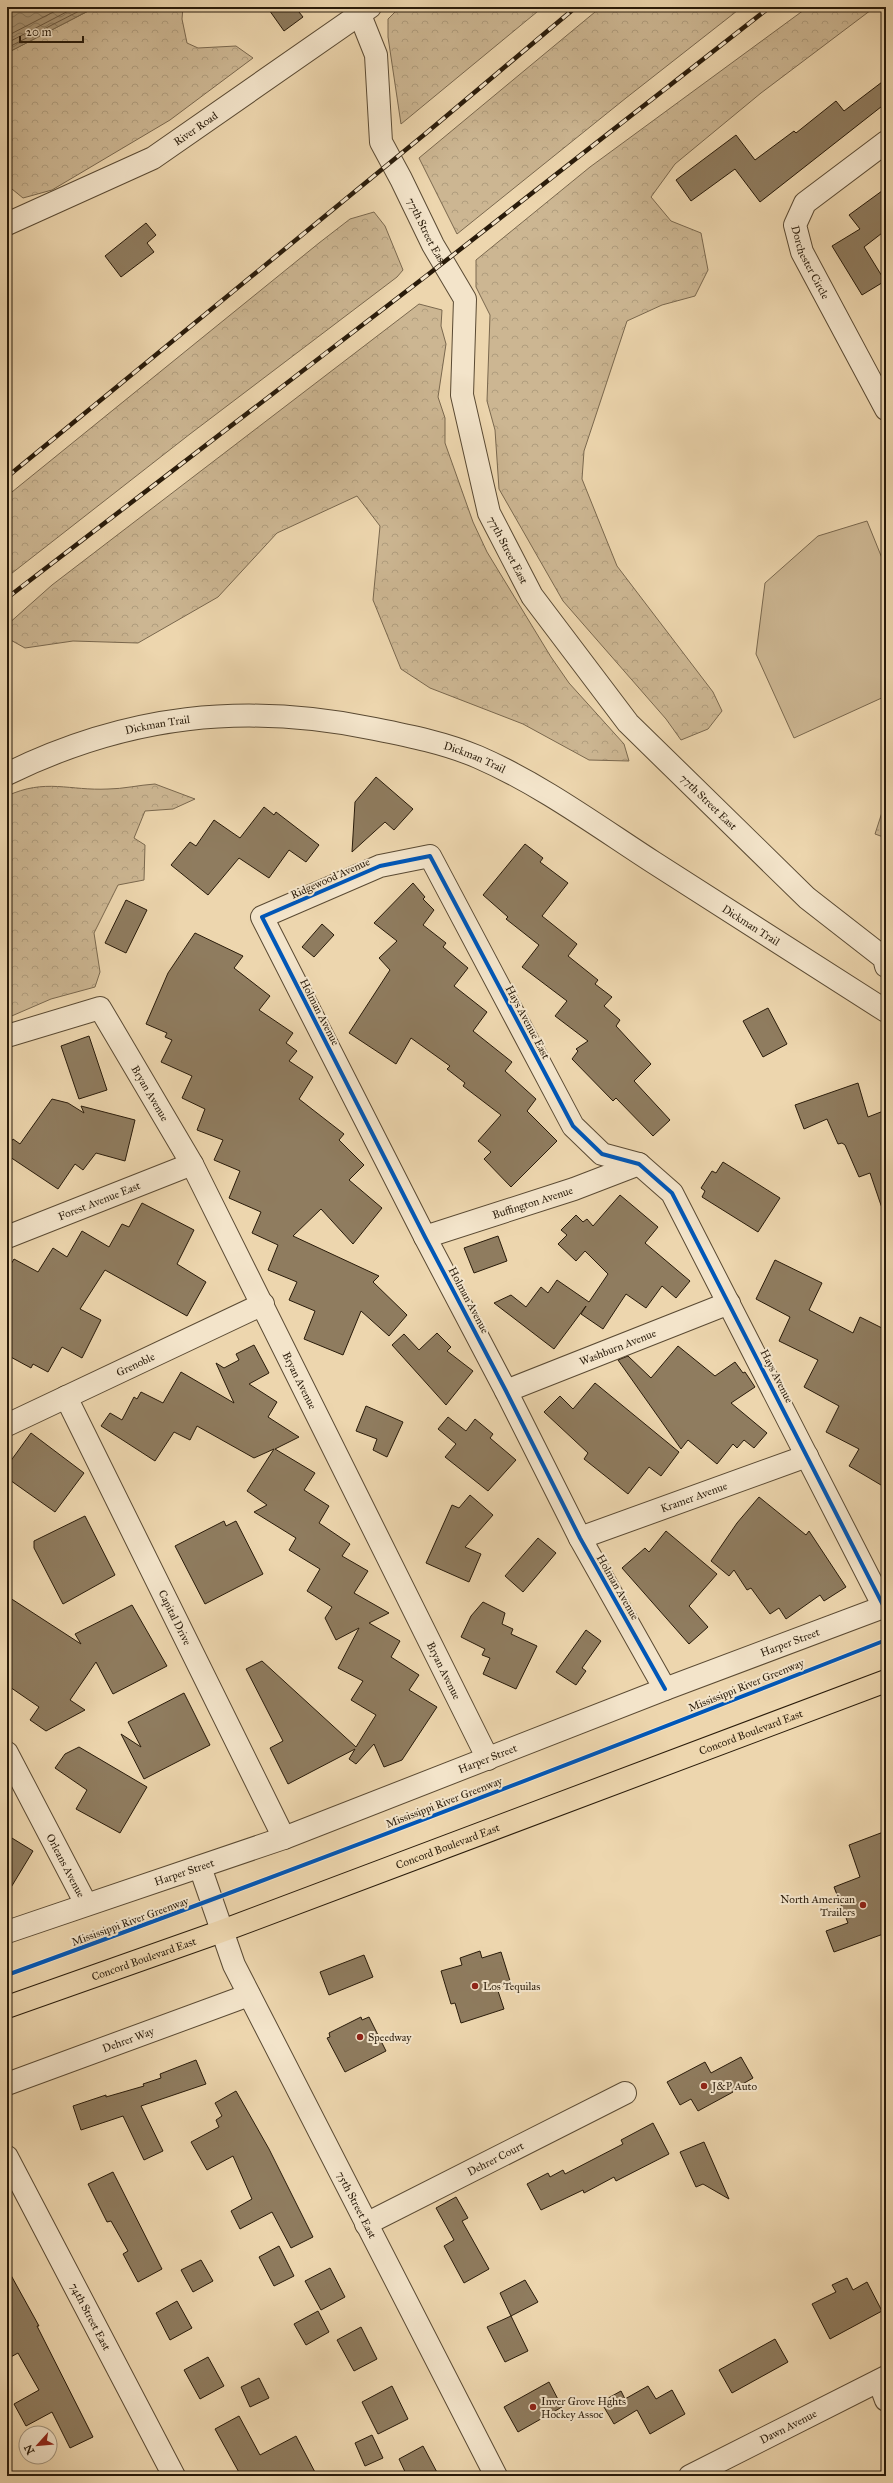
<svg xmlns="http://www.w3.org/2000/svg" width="893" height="2483" font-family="'IM FELL Great Primer',serif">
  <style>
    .grass { fill: #ccb692; stroke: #7a684e }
    .forest { fill: url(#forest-crowns); stroke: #7a684e }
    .park { fill: url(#park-dots); stroke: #7a684e }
    .water { fill: url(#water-waves); stroke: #76654b }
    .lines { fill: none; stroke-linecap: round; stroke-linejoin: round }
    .shore { stroke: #6a5840; stroke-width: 1 }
    .building { fill: #8f7c5f; stroke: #291b0a }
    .minor-casing { stroke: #5a4a33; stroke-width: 24 }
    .tertiary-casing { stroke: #5a4a33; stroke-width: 24 }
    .primary-casing { stroke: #291b0a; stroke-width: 24 }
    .minor { stroke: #f3e4ca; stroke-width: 22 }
    .tertiary { stroke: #f3e4ca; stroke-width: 22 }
    .primary { stroke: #edd6ae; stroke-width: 22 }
    .rail-casing { stroke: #291b0a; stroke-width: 4.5 }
    .rail { stroke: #f3e4ca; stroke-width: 3; stroke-dasharray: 9; stroke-linecap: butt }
    .cycleway-casing { stroke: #f3e4ca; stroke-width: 6 }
    .cycleway { stroke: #0057b8; stroke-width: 4 }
    .poi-dot { fill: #8f2418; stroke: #f3e4ca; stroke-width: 1.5 }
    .labels { text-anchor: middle; stroke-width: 4; stroke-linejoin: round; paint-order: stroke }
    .street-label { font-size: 11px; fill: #291b0a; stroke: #f3e4ca }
    .poi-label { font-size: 11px; fill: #291b0a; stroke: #f3e4ca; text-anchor: start }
  </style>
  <defs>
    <pattern id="forest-crowns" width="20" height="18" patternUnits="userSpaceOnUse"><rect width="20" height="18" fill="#ccb692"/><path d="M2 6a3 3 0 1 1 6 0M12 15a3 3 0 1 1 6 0" fill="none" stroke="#af9c7d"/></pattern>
    <pattern id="park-dots" width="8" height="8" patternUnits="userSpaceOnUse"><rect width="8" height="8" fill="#ccb692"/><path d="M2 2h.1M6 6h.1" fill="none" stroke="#af9c7d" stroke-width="1.8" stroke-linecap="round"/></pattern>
    <pattern id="water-waves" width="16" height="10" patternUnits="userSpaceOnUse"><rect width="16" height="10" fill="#aa9676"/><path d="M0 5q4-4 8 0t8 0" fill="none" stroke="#8a7a5f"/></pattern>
  </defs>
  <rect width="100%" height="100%" fill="#edd6ae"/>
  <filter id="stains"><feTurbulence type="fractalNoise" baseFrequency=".005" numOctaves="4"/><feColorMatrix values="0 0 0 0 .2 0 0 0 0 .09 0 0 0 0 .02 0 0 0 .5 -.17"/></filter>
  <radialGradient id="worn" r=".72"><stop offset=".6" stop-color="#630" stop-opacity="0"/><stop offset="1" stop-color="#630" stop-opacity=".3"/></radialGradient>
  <polygon class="grass" points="867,521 886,568 886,696 794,738 756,654 765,583 818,536"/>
  <g class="forest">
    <polygon points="96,7 183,7 182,19 187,43 198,48 236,46 253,58 170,120 52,190 23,198 7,185 7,53"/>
    <polygon points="400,7 543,7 401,124 388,37 388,19"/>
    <polygon points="601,7 742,7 626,98 457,234 419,158"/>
    <polygon points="808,7 875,7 761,93 675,164 651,197 671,221 701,233 708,270 695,296 662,305 627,321 584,451 582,479 617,566 713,692 722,711 708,729 681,740 666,719 563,601 499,489 495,430 487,401 490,315 476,287 476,260 590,167"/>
    <polygon points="374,212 385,226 403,270 397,277 190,434 7,577 7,496 319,243 350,219"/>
    <polygon points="419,304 442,310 441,326 446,344 438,397 445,418 445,443 473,522 487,552 551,657 569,683 624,744 629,761 589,760 523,724 430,688 401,669 373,600 380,526 357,496 277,533 218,597 138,643 73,641 25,648 7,638 7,625 52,585"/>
    <path d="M155,784L195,799L173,809L145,811L134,838L145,845L144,880L118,885L94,933L100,972L95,987L51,999L7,1018V796C45,778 70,791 108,789C123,789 139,785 155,784Z"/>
  </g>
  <polygon class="park" points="886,800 886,838 875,834"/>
  <polygon class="water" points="7,7 96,7 7,53"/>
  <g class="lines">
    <g class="shore">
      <polyline points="7,36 63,7"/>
      <polyline points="7,43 76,7"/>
      <polyline points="7,48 87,7"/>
    </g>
  </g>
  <g class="building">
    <polygon points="267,7 295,7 303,17 284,31"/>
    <polygon points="886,79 886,103 760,202 735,169 691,201 676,180 736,135 755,160 794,131 796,133 836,101 844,111"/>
    <polygon points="886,188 886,230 864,247 885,281 862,295 832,246 860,229 849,215"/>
    <polygon points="146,223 156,235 147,243 154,252 121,277 105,256"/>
    <polygon points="376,777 413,809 394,830 385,822 352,852 355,802"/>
    <polygon points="264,807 274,815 276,812 319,845 306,862 289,850 269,878 239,858 208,895 171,865 190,842 196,846 214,820 240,838"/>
    <polygon points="525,844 543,858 540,862 568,883 542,916 577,944 568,956 598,980 595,984 612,997 604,1006 620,1020 616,1026 651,1064 634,1081 670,1120 653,1136 616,1098 613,1101 572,1059 578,1051 576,1049 588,1041 555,1016 567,1001 522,967 539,945 506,919 508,917 483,895"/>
    <polygon points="413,883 425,897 423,899 434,910 423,925 446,943 443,947 468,968 454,986 487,1012 473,1031 512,1062 505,1071 536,1099 527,1111 557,1141 511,1187 484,1159 491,1152 478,1141 501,1115 463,1086 465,1083 447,1069 450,1066 411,1038 396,1064 349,1033 390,970 379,958 397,941 374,923"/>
    <polygon points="126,900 147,910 126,953 105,943"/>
    <polygon points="322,924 334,935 314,957 302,947"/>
    <polygon points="195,933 243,956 234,968 270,996 259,1010 293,1033 286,1043 297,1051 289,1061 313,1077 299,1099 344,1134 339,1140 364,1165 349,1180 382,1208 353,1244 321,1209 293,1236 379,1276 373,1282 407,1315 389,1336 361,1311 343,1355 304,1339 315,1311 289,1300 297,1282 268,1270 278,1245 252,1233 261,1212 229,1198 240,1171 214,1160 223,1140 197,1130 205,1109 182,1098 192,1076 161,1062 172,1040 165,1037 167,1033 146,1024 168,973"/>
    <polygon points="768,1008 787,1044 763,1057 743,1021"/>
    <polygon points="89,1036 107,1090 79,1099 61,1046"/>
    <polygon points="858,1083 868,1117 886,1110 886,1210 883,1211 870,1173 859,1177 845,1145 842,1143 838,1144 827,1119 804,1129 795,1105"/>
    <polygon points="52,1099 68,1103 84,1113 81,1106 135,1120 125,1161 96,1153 83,1170 75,1164 58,1189 7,1155 7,1148 13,1139 20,1144"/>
    <polygon points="723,1162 780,1198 758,1232 702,1197 705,1191 701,1188 712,1171 716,1173"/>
    <polygon points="620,1195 658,1227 645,1243 690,1281 676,1298 662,1286 646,1308 626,1294 603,1329 581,1314 586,1306 554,1349 494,1303 511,1295 526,1307 541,1287 548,1293 557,1280 589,1302 608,1274 585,1251 576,1261 558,1244 567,1235 561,1230 576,1215 583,1222 587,1219 593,1226"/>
    <polygon points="142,1203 194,1230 177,1264 206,1282 187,1316 105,1270 80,1309 101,1320 82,1358 62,1347 48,1372 33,1364 31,1368 7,1355 7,1271 14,1259 38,1272 53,1248 67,1257 82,1231 109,1247 122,1224 129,1227"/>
    <polygon points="498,1236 507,1261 474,1273 464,1248"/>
    <polygon points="775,1260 822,1283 809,1310 853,1333 860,1317 886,1330 886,1488 849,1466 859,1449 826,1432 839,1406 804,1387 818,1360 779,1341 790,1317 756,1299"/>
    <polygon points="437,1333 451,1347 447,1351 473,1371 446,1405 392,1345 404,1334 419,1350"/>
    <polygon points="254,1345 269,1373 249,1384 277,1402 268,1417 299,1437 275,1449 315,1473 304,1490 329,1506 319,1523 350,1544 342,1556 368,1571 354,1593 389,1613 369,1623 400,1641 391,1657 419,1675 409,1690 437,1707 402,1760 384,1767 374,1744 356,1764 349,1759 355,1749 288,1784 270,1748 283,1741 246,1669 262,1661 356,1747 376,1715 351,1700 363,1681 338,1668 359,1628 336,1640 325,1618 332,1607 307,1591 320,1569 289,1550 296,1538 254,1512 267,1505 247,1491 274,1449 254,1458 197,1426 190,1440 174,1432 155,1461 101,1426 110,1413 122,1420 134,1397 137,1399 141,1392 163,1403 181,1372 234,1403 216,1363 224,1368 239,1360 236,1354"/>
    <polygon points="678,1346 715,1376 735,1362 743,1373 745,1372 755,1387 731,1403 767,1433 754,1448 744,1440 737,1448 733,1444 717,1464 688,1440 681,1449 618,1360 628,1356 651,1378"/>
    <polygon points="595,1383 679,1452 661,1476 649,1467 628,1494 584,1459 588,1453 544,1412 560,1396 573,1409"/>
    <polygon points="366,1406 403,1422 387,1457 373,1450 377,1439 356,1431"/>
    <polygon points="448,1417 466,1431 475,1419 493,1434 490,1438 516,1460 488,1491 445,1457 456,1444 438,1429"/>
    <polygon points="31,1433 84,1473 55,1512 7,1478 7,1466"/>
    <polygon points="470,1495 493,1515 465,1547 481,1554 469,1582 426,1563 452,1505 459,1508"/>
    <polygon points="759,1497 806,1535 809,1531 846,1587 824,1601 820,1595 786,1619 779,1608 770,1614 751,1588 747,1590 734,1570 729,1576 711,1561 737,1523"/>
    <polygon points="85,1516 115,1575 63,1604 34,1548 34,1541"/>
    <polygon points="224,1521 226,1526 236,1521 263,1574 205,1604 175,1546"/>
    <polygon points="666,1531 717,1574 689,1606 708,1627 689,1644 622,1568 645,1548 649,1552"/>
    <polygon points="538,1538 556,1553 523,1592 505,1576"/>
    <polygon points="7,1596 81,1644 75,1634 132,1605 167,1666 113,1694 96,1662 70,1700 85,1710 46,1731 30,1720 39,1707 7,1685"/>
    <polygon points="483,1602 505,1613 502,1624 513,1629 511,1634 537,1646 516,1689 483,1674 490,1658 482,1655 485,1649 461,1637 471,1616"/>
    <polygon points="586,1630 601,1641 582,1668 586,1671 576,1685 556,1672"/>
    <polygon points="184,1693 210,1745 144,1779 121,1734 141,1747 128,1722"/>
    <polygon points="79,1747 147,1787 120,1833 76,1809 87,1790 55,1768 65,1754"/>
    <polygon points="886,1831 886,1933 834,1952 826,1931 848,1923 834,1887 860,1877 849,1845"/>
    <polygon points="7,1835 33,1851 7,1894"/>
    <polygon points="480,1951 482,1958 501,1952 511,1984 497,1988 504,2009 461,2023 455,2003 451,2004 441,1971 462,1965 460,1958"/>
    <polygon points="364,1955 373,1977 329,1995 320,1972"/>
    <polygon points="361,2017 362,2020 369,2017 386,2051 345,2072 327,2038 330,2037 329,2033"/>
    <polygon points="741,2057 753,2078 732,2090 733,2092 698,2111 691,2099 680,2105 667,2082 705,2062 711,2073"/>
    <polygon points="196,2060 206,2084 141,2106 163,2151 144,2160 123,2116 81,2130 73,2106 106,2095 106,2097 144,2086 143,2084 161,2078 160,2074"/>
    <polygon points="236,2091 269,2149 313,2237 291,2248 272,2212 240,2229 231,2211 252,2199 233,2156 207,2170 191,2142 219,2127 216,2120 222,2116 215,2103"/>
    <polygon points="653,2123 669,2154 616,2181 614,2177 584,2193 583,2190 541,2210 527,2184 548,2173 550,2177 563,2170 565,2174 623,2144 621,2140"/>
    <polygon points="704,2142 729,2199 703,2184 696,2187 680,2152"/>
    <polygon points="113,2172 162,2269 138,2282 123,2254 128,2251 111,2221 107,2222 88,2184"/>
    <polygon points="456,2197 468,2218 462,2221 489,2269 464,2283 444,2246 454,2240 436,2208"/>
    <polygon points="279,2246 294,2276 274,2286 259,2257"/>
    <polygon points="201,2260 213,2281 193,2292 181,2270"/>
    <polygon points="7,2268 39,2326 37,2326 93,2437 70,2448 52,2412 26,2426 14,2404 39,2390 18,2353 7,2359"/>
    <polygon points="330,2268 345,2297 321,2310 305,2281"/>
    <polygon points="847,2278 853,2290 867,2282 882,2311 830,2339 812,2304 836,2292 832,2285"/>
    <polygon points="525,2280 538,2302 511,2316 500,2293"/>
    <polygon points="177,2301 192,2328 170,2340 156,2313"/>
    <polygon points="318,2311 329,2332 306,2345 294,2324"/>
    <polygon points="511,2316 528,2351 505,2362 487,2327"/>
    <polygon points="361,2327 377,2359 354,2371 337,2340"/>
    <polygon points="775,2339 788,2362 732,2393 719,2370"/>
    <polygon points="208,2357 224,2386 200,2399 184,2370"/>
    <polygon points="259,2378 269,2398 250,2407 241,2387"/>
    <polygon points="549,2382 562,2407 518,2432 504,2407"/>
    <polygon points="392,2386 408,2419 378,2434 362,2402"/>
    <polygon points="648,2386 656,2399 672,2390 685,2414 650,2434 637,2410 614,2424 601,2402 621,2391 625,2399"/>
    <polygon points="239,2416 260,2455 296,2436 317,2476 241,2476 215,2429"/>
    <polygon points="372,2435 383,2458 365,2466 355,2443"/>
    <polygon points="423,2446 439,2476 407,2476 399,2459"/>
  </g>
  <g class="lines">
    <defs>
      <g id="minor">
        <path id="s1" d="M360,15L376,55L381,142L401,179L433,245L465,299L462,395L489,513L532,596L628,723L807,898L884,958L886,966"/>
        <path id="s2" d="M886,142L805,203L795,225L802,252L886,409"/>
        <path id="s3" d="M7,224L153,158L370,7"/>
        <path id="s4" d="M7,1036L100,1008L192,1164L488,1759"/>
        <path id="s5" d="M7,1237L192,1164"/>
        <path id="s6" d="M425,1237L574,1189L639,1164"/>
        <path id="s7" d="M506,1391L729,1303"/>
        <path id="s8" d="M66,1397L284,1838"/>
        <path id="s9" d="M7,1425L263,1304"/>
        <path id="s10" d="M580,1538L807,1456"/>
        <polyline points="665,1689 580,1538 506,1391 425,1237 262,917 380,866 430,856 573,1126 602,1154 639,1164 672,1193 884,1607"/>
        <path id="s11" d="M7,1753L86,1904"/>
        <path id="s12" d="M200,1867L234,1965L496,2476"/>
        <path id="s13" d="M7,1932L284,1838L665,1689L886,1606"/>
        <path id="s14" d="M7,2084L249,1995"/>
        <path id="s15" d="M7,2157L174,2476"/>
        <path id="s16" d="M366,2224L625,2093"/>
        <polyline points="879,2381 886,2400"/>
        <path id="s17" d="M690,2476L886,2377"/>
      </g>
      <g id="tertiary">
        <path id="s18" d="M7,774C127,715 244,702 375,729C410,736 445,743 478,757C540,784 596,825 653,862C730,912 808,961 886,1011"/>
      </g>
      <g id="primary">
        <path id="s19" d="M7,2007L222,1931L886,1681"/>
      </g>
    </defs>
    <use href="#minor" class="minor-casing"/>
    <use href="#tertiary" class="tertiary-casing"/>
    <use href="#primary" class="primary-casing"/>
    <use href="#minor" class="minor"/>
    <use href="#tertiary" class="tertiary"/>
    <use href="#primary" class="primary"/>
    <defs>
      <g id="rail">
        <polyline points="7,477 425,134 576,7"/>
        <polyline points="7,598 430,273 770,7"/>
      </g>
    </defs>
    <use href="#rail" class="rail-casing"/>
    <use href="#rail" class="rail"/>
    <defs>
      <g id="cycleway">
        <polyline points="665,1689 580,1538 506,1391 425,1237 262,917 380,866 430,856 573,1126 602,1154 639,1164 672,1193 884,1607"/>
        <path d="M7,1975C302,1868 594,1755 886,1640"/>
      </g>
    </defs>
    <use href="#cycleway" class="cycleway-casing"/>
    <use href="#cycleway" class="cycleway"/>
  </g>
  <g class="poi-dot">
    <circle cx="863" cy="1905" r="4"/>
    <circle cx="475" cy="1986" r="4"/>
    <circle cx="360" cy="2037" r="4"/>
    <circle cx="704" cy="2086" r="4"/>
    <circle cx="533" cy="2407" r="4"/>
  </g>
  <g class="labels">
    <g class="street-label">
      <text dy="4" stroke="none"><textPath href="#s3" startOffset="212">River Road</textPath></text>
      <text dy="4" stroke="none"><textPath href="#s1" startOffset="231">77th Street East</textPath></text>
      <text dy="4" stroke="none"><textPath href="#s2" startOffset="166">Dorchester Circle</textPath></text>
      <text dy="4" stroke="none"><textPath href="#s1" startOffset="567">77th Street East</textPath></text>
      <text dy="4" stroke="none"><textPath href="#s18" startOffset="159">Dickman Trail</textPath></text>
      <text dy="4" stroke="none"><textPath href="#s18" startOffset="482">Dickman Trail</textPath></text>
      <text dy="4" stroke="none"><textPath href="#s1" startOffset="891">77th Street East</textPath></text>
      <text transform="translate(330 878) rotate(-24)" y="4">Ridgewood Avenue</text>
      <text dy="4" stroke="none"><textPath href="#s18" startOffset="806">Dickman Trail</textPath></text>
      <text transform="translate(320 1012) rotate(63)" y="4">Holman Avenue</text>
      <text transform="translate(528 1022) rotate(62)" y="4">Hays Avenue East</text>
      <text dy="4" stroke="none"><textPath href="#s4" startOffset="196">Bryan Avenue</textPath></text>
      <text dy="4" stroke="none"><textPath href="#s5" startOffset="99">Forest Avenue East</textPath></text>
      <text dy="4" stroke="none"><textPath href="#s6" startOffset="113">Buffington Avenue</textPath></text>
      <text transform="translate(469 1300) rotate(62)" y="4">Holman Avenue</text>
      <text dy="4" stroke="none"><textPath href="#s7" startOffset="120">Washburn Avenue</textPath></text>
      <text dy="4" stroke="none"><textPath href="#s9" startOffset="142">Grenoble</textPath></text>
      <text transform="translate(777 1376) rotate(63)" y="4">Hays Avenue</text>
      <text dy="4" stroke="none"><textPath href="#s4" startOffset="520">Bryan Avenue</textPath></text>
      <text dy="4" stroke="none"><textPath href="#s10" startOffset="121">Kramer Avenue</textPath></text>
      <text transform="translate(618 1587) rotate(60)" y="4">Holman Avenue</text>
      <text dy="4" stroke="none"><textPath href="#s8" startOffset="246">Capital Drive</textPath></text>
      <text dy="4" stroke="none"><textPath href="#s13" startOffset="835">Harper Street</textPath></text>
      <text dy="4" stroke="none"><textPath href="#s4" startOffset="844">Bryan Avenue</textPath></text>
      <text transform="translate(746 1685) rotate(-22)" y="4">Mississippi River Greenway</text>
      <text dy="4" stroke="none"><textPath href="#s19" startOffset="793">Concord Boulevard East</textPath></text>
      <text dy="4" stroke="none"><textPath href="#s13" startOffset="511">Harper Street</textPath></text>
      <text transform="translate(444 1802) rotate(-21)" y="4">Mississippi River Greenway</text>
      <text dy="4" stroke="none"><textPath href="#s19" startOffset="469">Concord Boulevard East</textPath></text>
      <text dy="4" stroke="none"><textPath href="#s11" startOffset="127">Orleans Avenue</textPath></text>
      <text dy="4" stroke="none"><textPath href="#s13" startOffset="187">Harper Street</textPath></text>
      <text transform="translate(130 1921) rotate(-20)" y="4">Mississippi River Greenway</text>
      <text dy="4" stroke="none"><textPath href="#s19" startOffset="145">Concord Boulevard East</textPath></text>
      <text dy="4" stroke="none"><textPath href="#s14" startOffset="129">Dehrer Way</textPath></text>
      <text dy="4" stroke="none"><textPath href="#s16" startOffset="145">Dehrer Court</textPath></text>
      <text dy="4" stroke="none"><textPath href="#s12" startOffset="373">75th Street East</textPath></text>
      <text dy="4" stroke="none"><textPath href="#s15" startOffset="180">74th Street East</textPath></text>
      <text dy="4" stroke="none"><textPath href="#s17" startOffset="110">Dawn Avenue</textPath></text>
    </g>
    <g class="poi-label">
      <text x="855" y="1903" text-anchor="end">North American<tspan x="855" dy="13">Trailers</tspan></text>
      <text x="483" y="1990">Los Tequilas</text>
      <text x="368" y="2041">Speedway</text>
      <text x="712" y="2090">J&amp;P Auto</text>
      <text x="541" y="2405">Inver Grove Hghts<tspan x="541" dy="13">Hockey Assoc</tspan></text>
    </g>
  </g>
  <rect width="893" height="2483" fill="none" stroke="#edd6ae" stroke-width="24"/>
  <rect x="8" y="8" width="877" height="2467" fill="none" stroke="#291b0a" stroke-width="2"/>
  <rect x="12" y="12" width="869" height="2459" fill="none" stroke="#291b0a"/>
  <g transform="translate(38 2445) rotate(243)"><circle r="19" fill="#f3e4ca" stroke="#a2947d"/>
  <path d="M0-3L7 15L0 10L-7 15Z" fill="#8f2418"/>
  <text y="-6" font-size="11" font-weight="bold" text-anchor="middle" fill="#291b0a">N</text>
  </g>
  <path d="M20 36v6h63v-6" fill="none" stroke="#291b0a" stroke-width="2"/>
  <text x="26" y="36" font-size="12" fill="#291b0a" stroke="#f3e4ca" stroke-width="3" paint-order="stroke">20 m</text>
  <rect width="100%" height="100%" filter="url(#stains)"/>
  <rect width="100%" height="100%" fill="url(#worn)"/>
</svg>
